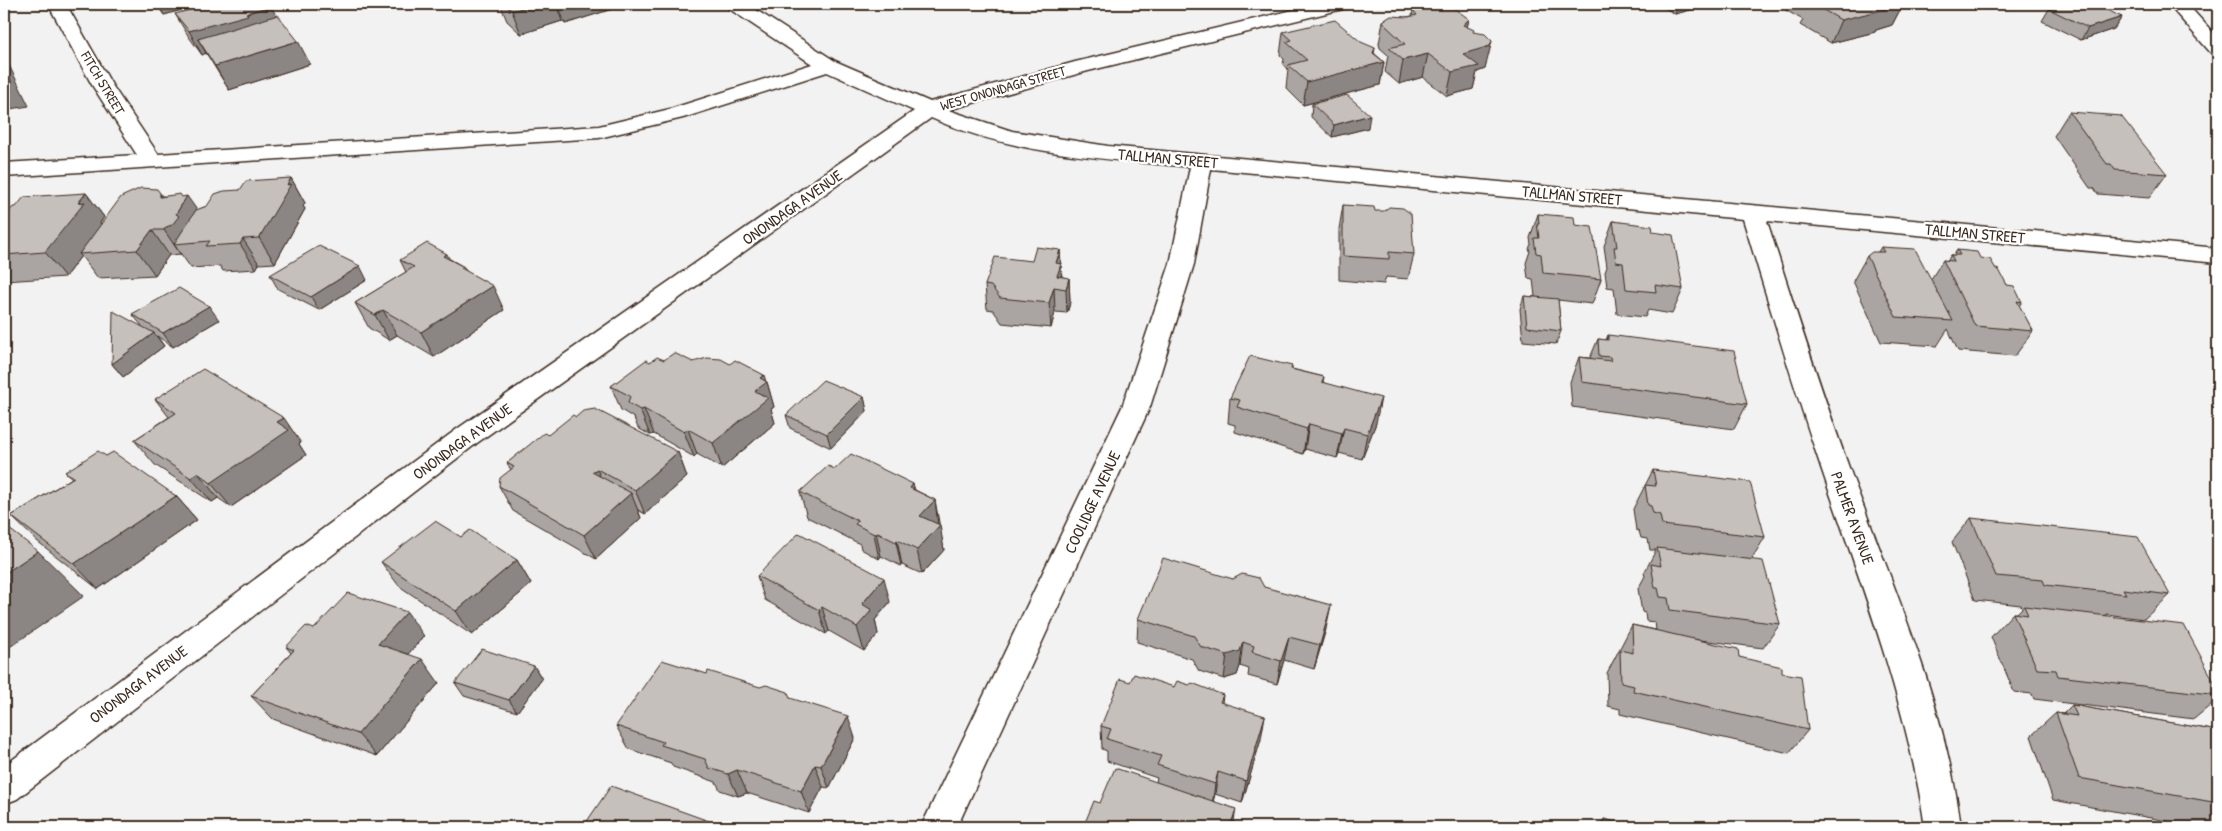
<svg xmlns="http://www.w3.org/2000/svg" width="2222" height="831" font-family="'Patrick Hand',sans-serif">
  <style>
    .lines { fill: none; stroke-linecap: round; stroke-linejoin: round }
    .minor-casing { stroke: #3b2a1e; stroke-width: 3 }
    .minor { fill: #fff; fill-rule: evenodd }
    .wall { fill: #aaa5a3; stroke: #3b2a1e }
    .shaded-wall { fill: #8b8684; stroke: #3b2a1e }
    .building { fill: #c6c0bd; stroke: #3b2a1e }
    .labels { text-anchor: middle; stroke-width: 4.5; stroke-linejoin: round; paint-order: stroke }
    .far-street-label { font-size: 14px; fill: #3b2a1e; stroke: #fff }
    .street-label { font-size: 16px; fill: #3b2a1e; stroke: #fff }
  </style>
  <rect width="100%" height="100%" fill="#f3f2f2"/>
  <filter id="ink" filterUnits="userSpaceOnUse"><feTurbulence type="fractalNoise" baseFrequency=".02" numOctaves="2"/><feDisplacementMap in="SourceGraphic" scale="10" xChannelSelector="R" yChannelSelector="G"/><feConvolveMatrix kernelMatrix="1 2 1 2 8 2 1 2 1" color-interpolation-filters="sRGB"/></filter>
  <g filter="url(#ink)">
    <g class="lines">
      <defs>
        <g id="minor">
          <path d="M48,4H66L112,85L158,154L599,126L670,109L812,64L728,8L726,4H747L835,61L930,102L1075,62L1318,4H1349L1347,8L1088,71L948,110L1012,131L1108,146L2218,248V263L1767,221C1795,309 1823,397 1855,484C1897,596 1946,708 1961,827H1925C1907,705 1866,598 1826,482C1796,395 1770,307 1743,219L1211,169L1194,264L1150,407L957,827H921L1122,407L1170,264L1190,167C1104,159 1011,154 931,118L477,443L17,799L4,804V766L457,429L914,111L827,72L683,118L599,138L4,177V163L137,155L92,85Z"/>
          <polygon points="2168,4 2187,4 2218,38 2218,55 2211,53"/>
        </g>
      </defs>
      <use href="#minor" class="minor-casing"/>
      <use href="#minor" class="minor"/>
    </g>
    <g class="wall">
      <polygon points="156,4 202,4 164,15"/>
      <polygon points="390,4 414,4 397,9"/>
      <polygon points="500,4 616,4 612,9 565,24 562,21 521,34 507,21"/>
      <polygon points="1658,4 1706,4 1705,6 1675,14"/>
      <polygon points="1775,4 1903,4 1892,25 1876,30 1875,32 1831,43 1800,25 1803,20"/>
      <polygon points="2049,9 2122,17 2114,29 2081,40 2042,21"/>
      <polygon points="1413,10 1469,19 1467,27 1473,33 1486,64 1485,69 1477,72 1473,89 1447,96 1423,77 1399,84 1385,72 1388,55 1380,48 1379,44 1383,21 1412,16"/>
      <polygon points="175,14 276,16 310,64 229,90 206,53 202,55 189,37"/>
      <polygon points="1283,32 1374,53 1384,62 1380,85 1303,105 1286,88 1288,69 1283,65 1284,59 1280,55"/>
      <polygon points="1312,104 1368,128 1332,137 1311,117"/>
      <polygon points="2069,112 2167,174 2149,198 2098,194 2094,188 2090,188 2054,136"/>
      <polygon points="291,178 305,203 303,206 305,209 275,263 259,264 256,269 223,271 220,266 191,268 181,254 169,255 155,275 98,278 81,256 65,277 4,281 4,205 9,212 86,193 104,217 100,223 101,225 163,196 182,197 197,210 207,206 240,190"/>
      <polygon points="1343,205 1375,211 1414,254 1408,279 1386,277 1384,284 1339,280 1339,229"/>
      <polygon points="1538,214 1575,225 1601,279 1592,304 1558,300 1561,331 1556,344 1523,341 1520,309 1524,296 1535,297 1533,279 1528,278 1526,263 1530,251 1529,249 1531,244 1530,238"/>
      <polygon points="1613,221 1653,232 1683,289 1672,314 1648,310 1645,317 1617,314 1614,288 1607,287 1605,272 1607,267 1604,246"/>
      <polygon points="1881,247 1931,279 1943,260 1947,261 1951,255 1954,255 1957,250 1980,258 1996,269 2007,285 2022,302 2019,306 2033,331 2015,356 1958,351 1948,329 1937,346 1881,342 1853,281 1867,256 1878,252"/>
      <polygon points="1060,250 1062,277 1069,278 1070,303 1067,313 1055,312 1051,328 1002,323 993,310 987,309 985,285 1032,261"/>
      <polygon points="450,259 464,267 466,271 504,310 434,357 397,335 389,340 369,328 355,303 406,272 400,260"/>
      <polygon points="270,275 367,280 319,310 278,289"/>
      <polygon points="132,314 219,320 173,347 157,336 164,346 123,377 112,364 142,326"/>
      <polygon points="1608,335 1747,404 1734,429 1572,407 1570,382 1579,357 1590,358 1598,339 1606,340"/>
      <polygon points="664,360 766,381 767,382 774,407 771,409 775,423 722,468 697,454 694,457 654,434 650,435 638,428 634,418 621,410 611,386 650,362"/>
      <polygon points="1292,366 1292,369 1324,377 1323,382 1376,423 1362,459 1339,453 1337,458 1305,449 1303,454 1235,432 1235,425 1228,423 1230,398"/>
      <polygon points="864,397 867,411 831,448 790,428 786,415"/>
      <polygon points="155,399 301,443 299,444 306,455 231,507 218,498 212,502 155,465 134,440 169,417"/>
      <polygon points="576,417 678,452 687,477 645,514 638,510 641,518 596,559 513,511 499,486 511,470 507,463"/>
      <polygon points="106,456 176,496 197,520 98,589 37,541 11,516 72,478 65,472"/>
      <polygon points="835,469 913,484 915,490 935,500 944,550 922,574 902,565 901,566 881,556 879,559 861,549 860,544 807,517 800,492"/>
      <polygon points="1653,470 1765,537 1751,560 1780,624 1763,648 1693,639 1739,657 1782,673 1808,730 1789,753 1620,714 1620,709 1608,706 1607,673 1632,625 1656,630 1655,622 1646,621 1645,613 1642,612 1638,589 1645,576 1644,573 1656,550 1650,550 1648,539 1641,538 1639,531 1636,530 1633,509"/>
      <polygon points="1971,518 2170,595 2144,619 2106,614 2104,616 2218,689 2218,699 2194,719 2034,699 2032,694 2014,692 1991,637 2013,613 2017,613 2022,608 2021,605 1975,600 1952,542"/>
      <polygon points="461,537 517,560 531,584 472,635 399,586 381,562"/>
      <polygon points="757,576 890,602 875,620 878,634 864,651 829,631 826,634 765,600"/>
      <polygon points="1233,579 1264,587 1326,629 1314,669 1284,660 1277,684 1248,676 1249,669 1240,666 1237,675 1224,679 1199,671 1192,659 1137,642 1138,619"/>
      <polygon points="314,629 424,636 408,654 439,683 377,756 273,719 251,696 291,653 286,647"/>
      <polygon points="534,666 542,679 517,712 464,696 455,683"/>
      <polygon points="707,674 790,698 855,738 829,788 823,787 809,813 747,793 738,796 720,790 716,782 673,767 671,763 629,749 616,726"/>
      <polygon points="1130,682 1174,687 1223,695 1222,703 1261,739 1242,803 1215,794 1213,801 1230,827 1084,827 1084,825 1100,803 1156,782 1157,778 1107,761 1107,751 1102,749 1101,726"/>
      <polygon points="2072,705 2218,731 2218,827 2200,827 2053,800 2031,736 2056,713 2063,714"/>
      <polygon points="1604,819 1635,827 1599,827"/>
    </g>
    <g class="shaded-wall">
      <polygon points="158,4 202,4 164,15"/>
      <polygon points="394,4 414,4 397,9"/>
      <polygon points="536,4 556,4 562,21 521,34 512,11"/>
      <polygon points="558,4 616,4 612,9 565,24"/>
      <polygon points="1679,4 1706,4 1705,6 1675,14"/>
      <polygon points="1899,4 1903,4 1892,25 1876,30 1875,32 1831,43 1841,20"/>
      <polygon points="271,6 283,29 198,39 206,53 202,55 189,31"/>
      <polygon points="2122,17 2114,29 2081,40 2088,28"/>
      <polygon points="1469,19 1464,42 1463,25"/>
      <polygon points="298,41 310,64 229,90 215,66"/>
      <polygon points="1492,41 1485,69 1477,72 1473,89 1447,96 1452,72 1463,54 1469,52"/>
      <polygon points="1375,48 1372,65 1384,62 1380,85 1303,105 1307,82 1373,53"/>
      <polygon points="1428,54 1423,77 1399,84 1403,60"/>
      <polygon points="4,55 29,106 4,110"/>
      <polygon points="1370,115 1368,128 1332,137 1334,125"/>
      <polygon points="291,178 305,203 303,206 305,209 275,263 259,238"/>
      <polygon points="86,193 104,217 100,223 103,227 79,254 81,256 65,277 45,252 78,203"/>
      <polygon points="160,193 177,217 176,214 187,196 204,220 174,244 181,255 164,230 166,227 160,197"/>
      <polygon points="4,205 18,224 4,241"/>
      <polygon points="152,230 169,255 155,275 137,250"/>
      <polygon points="243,239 259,264 256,269 240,244"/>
      <polygon points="1060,250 1062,288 1058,285 1057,288 1056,263"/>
      <polygon points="447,254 459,279 443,256"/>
      <polygon points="360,266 367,280 319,310 311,297"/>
      <polygon points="1069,278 1070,303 1067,313 1066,289"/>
      <polygon points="493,286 504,310 434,357 421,332"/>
      <polygon points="1054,287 1055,312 1051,328 1049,303"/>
      <polygon points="209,306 219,320 173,347 163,333"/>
      <polygon points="383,310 397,335 389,340 375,315"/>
      <polygon points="154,333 164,346 123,377 112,364"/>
      <polygon points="764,375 766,382 767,382 774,407 771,409 775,423 722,468 713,443 755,391 760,378"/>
      <polygon points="864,397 867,411 831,448 827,434"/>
      <polygon points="1381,398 1376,423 1362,459 1367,434"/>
      <polygon points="644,409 654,434 650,435 640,410"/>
      <polygon points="284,418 301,443 299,444 306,455 231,507 211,483 277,422"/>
      <polygon points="1309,424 1305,449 1303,454 1307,429"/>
      <polygon points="1344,428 1339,453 1337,458 1342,433"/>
      <polygon points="688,429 697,454 694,457 684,432"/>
      <polygon points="678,452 687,477 645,514 635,490"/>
      <polygon points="597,469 608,494 592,472"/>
      <polygon points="198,473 218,498 212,502 191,478"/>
      <polygon points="913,484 918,509 910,488"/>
      <polygon points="631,493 641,518 596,559 584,535"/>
      <polygon points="176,496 197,520 98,589 74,564"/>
      <polygon points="935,500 938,525 920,516"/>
      <polygon points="940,525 944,550 922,574 917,550"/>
      <polygon points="876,532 881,556 879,559 874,534"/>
      <polygon points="897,540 902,565 901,566 896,542"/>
      <polygon points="38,551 84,596 4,651 4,574"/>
      <polygon points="517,560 531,584 472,635 456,611"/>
      <polygon points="884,578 890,602 875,620 878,634 864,651 857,627 862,604"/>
      <polygon points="1331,605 1326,629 1314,669 1320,645"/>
      <polygon points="822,607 829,631 826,634 819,610"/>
      <polygon points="407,612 424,636 396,668 378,644"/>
      <polygon points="1289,637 1284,660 1277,684 1281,661"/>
      <polygon points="1243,642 1240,666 1237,675 1224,679 1227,655"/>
      <polygon points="422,659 439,683 377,756 358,734"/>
      <polygon points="534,666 542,679 517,712 509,700"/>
      <polygon points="848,716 855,738 829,788 821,766"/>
      <polygon points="1265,716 1261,739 1242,803 1246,781"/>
      <polygon points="815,765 823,787 809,813 801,791"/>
      <polygon points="737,770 747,793 738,796 728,774"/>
      <polygon points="1218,772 1215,794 1212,806 1215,784"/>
      <polygon points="1236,809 1233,827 1230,827"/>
    </g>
    <g class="building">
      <polygon points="211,4 269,4 271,6 246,13 248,15 189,31 175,14"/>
      <polygon points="504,4 536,4 512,11"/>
      <polygon points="1439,4 1448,4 1469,19 1463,25 1474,30 1473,32 1485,34 1492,41 1490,46 1463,54 1479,66 1452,72 1428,54 1403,60 1389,48 1405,44 1384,24 1383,21 1391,16 1408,17 1417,15 1413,10"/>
      <polygon points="1813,4 1899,4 1884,8 1886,9 1841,20"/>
      <polygon points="2067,4 2094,4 2122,17 2088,28 2049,9"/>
      <polygon points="278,15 298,41 215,66 198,39"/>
      <polygon points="1335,20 1361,42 1375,48 1373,53 1384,62 1307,82 1288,65 1307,60 1286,42 1292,40 1283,32"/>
      <polygon points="4,66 12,83 4,84"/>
      <polygon points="1347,95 1370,115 1334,125 1312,104"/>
      <polygon points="2069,112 2121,116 2167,174 2115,170 2111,164 2107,164"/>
      <polygon points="291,178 287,185 291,184 259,238 243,239 240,244 206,246 210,241 174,244 196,210 207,206 215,194 224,191 240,190 246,181"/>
      <polygon points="141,188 157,189 160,193 160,197 180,194 182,197 187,196 176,214 179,216 172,225 166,227 164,230 152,230 137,250 79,254 121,197"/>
      <polygon points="86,193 78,203 85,202 45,252 4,255 4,218 13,207 16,207 24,197"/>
      <polygon points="1343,205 1374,207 1375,211 1384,211 1389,207 1403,208 1411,214 1414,254 1389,252 1389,259 1343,256"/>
      <polygon points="1538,214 1574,217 1575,225 1592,227 1601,279 1543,273 1541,254 1536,253 1534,238 1539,238 1537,224 1539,224"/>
      <polygon points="1613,221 1652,226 1653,232 1673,235 1683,289 1655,285 1656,292 1626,289 1623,263 1616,262 1614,247 1617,247"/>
      <polygon points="427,243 447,254 443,256 464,267 461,268 493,286 421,332 383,310 375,315 355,303 414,267 400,260"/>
      <polygon points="319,246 360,266 311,297 270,275"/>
      <polygon points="1036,247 1060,250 1056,263 1061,264 1057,276 1069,278 1066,289 1054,287 1049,303 1000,298 991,286 985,285 995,257 1032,261"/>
      <polygon points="1881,247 1915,249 1953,321 1896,317 1867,256 1872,252 1884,252"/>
      <polygon points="1957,250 1977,252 1980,258 1990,259 1996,269 1999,270 2007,285 2014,286 2022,302 2017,301 2033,331 1975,326 1943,260 1954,261 1951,255 1960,255"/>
      <polygon points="179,288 209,306 163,333 132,314"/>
      <polygon points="1524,296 1558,299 1561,331 1527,327"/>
      <polygon points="113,311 154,333 112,364"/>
      <polygon points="1608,335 1734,351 1747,404 1582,382 1579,357 1611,361 1610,357 1599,356 1598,339 1608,340"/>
      <polygon points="674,353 693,362 707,358 721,359 730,364 735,360 764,375 760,378 767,382 755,391 768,398 713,443 688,429 684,432 644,409 640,410 628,403 630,396 611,386 646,360 650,362 657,357 664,360"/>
      <polygon points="1250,356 1292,366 1291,369 1324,377 1322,382 1381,398 1367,434 1344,428 1342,433 1309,424 1307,429 1237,407 1240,400 1230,398"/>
      <polygon points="203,369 284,418 277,422 289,430 211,483 198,473 191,478 134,440 176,413 155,399"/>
      <polygon points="823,380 864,397 827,434 786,415"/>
      <polygon points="595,409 678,452 635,490 597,469 592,472 631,493 584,535 499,486 500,478 514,467 507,463 544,433 548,435 573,415 576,417 583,411"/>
      <polygon points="98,451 106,456 113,452 176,496 74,564 11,516 74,477 65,472"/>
      <polygon points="851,454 913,484 910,488 935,500 920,516 940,525 917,550 897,540 896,542 876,532 874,534 855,524 858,521 800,492 828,466 835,469"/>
      <polygon points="1653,470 1750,482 1765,537 1662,525 1660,515 1653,513 1651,506 1648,505 1645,485 1656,486"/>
      <polygon points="1971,518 2138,537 2170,595 2123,589 2126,594 2045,585 2043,580 1996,576"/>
      <polygon points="435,521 461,537 470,530 517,560 456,611 381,562"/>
      <polygon points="4,525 38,551 4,574"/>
      <polygon points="799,533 884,578 862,604 872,610 857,627 822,607 819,610 757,576"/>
      <polygon points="1657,548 1763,561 1780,624 1670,610 1668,598 1660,597 1658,588 1655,588 1651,564 1661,566"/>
      <polygon points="1163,558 1233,579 1242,574 1259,578 1264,587 1331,605 1320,645 1289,637 1281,661 1252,652 1254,646 1243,642 1240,651 1227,655 1201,647 1194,636 1138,619"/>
      <polygon points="348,593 407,612 378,644 422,659 358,734 251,696 294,650 286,647 306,626 314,629"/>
      <polygon points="2024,606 2184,625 2218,689 2218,695 2058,676 2056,670 2037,669 2013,613 2028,615"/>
      <polygon points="1632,625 1738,649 1739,657 1782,667 1782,673 1801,676 1808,730 1633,691 1634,686 1621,683 1620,650 1633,653"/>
      <polygon points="482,649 534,666 509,700 455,683"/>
      <polygon points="662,660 707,674 708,671 760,687 766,685 788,692 790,698 848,716 821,766 815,765 801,791 737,770 728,774 709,768 705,759 661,745 663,742 616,726"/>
      <polygon points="1134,674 1174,687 1177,681 1189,685 1192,683 1223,695 1220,702 1265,716 1246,781 1218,772 1215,784 1157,765 1161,756 1107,739 1111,729 1101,726 1120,679 1130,682"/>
      <polygon points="2072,705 2218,731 2218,803 2079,778 2056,713 2077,716"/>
      <polygon points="1115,768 1236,809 1230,827 1092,827 1084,825 1094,801 1100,803"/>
      <polygon points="611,786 720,825 719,827 583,827"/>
      <polygon points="1604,819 1635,827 1604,827"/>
    </g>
  </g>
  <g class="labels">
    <g class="far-street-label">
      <text transform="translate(103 83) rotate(59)" y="5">FITCH STREET</text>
      <text transform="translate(1003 88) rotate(-16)" y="5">WEST ONONDAGA STREET</text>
    </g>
    <g class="street-label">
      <text transform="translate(1168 158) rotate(5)" y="6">TALLMAN STREET</text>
      <text transform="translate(1572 195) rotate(5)" y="6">TALLMAN STREET</text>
      <text transform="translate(792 207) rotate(-35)" y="6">ONONDAGA AVENUE</text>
      <text transform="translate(1975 233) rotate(5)" y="6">TALLMAN STREET</text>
      <text transform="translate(462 441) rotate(-36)" y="6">ONONDAGA AVENUE</text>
      <text transform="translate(1092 502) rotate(-65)" y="6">COOLIDGE AVENUE</text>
      <text transform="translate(1853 518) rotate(70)" y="6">PALMER AVENUE</text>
      <text transform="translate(138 684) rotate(-37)" y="6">ONONDAGA AVENUE</text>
    </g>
  </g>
  <rect width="2222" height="831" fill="none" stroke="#fff" stroke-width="20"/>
  <rect x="10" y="10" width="2202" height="811" fill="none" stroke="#3b2a1e" stroke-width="2" filter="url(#ink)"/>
</svg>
